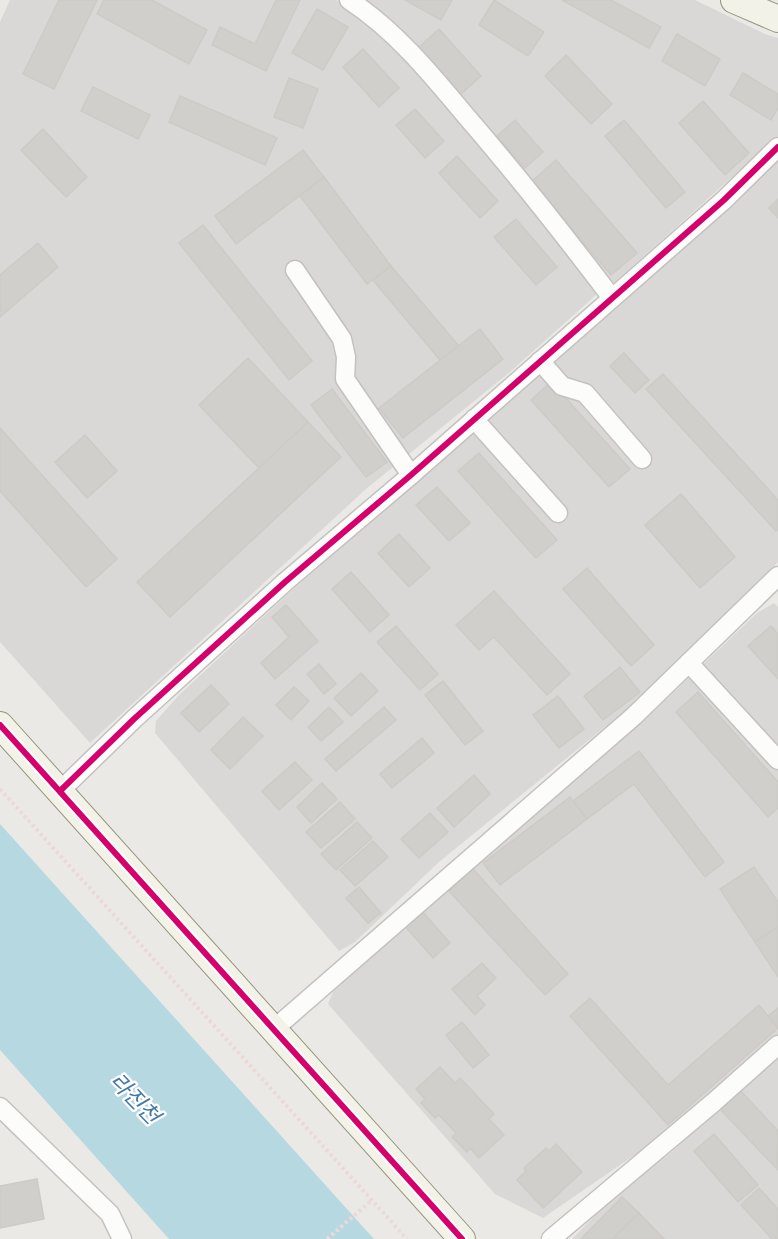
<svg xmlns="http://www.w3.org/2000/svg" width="778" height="1239" font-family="Jost,'Noto Sans KR',sans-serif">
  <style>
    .residential { fill: #dad8d6 }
    .water { fill: #b6d9e1 }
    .building { fill: #d1cfcc; stroke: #cecac6; stroke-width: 1.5 }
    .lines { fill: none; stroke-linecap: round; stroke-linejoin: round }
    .street-casing { stroke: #c3c2c1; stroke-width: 21 }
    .secondary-casing { stroke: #94957c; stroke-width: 28 }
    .path { stroke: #ebd9d7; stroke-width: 4; stroke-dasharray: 3 3; stroke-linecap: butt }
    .street { stroke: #fcfcfb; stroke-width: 18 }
    .secondary { stroke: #f3f2e9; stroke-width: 26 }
    .cycleway-casing { stroke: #fff; stroke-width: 10 }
    .cycleway { stroke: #d6006c; stroke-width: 6 }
    .labels { text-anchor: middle; stroke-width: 4.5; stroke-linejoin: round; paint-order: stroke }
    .water-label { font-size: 22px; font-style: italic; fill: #4279a8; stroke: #fff }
  </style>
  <rect width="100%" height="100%" fill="#ebe9e5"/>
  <g class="residential">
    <polygon points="10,0 336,0 353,12 432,86 596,286 596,295 510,372 366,489 90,743 0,642 0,22"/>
    <polygon points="358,0 695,0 765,34 778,38 778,136 615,282 607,282"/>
    <polygon points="778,158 778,562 643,696 439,862 355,942 339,951 155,733 156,721 179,695 289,593 598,324"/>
    <polygon points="774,603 778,607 778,1038 668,1132 543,1218 495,1194 328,1004 333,992 400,924 481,853 653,712 757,613"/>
    <polygon points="778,1052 778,1239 572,1239 617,1193 673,1151 738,1086"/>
  </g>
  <polygon class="water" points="0,824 374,1239 169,1239 0,1050"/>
  <g class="building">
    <polygon points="59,0 97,0 54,89 23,74"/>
    <polygon points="104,0 152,0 207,30 189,64 97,14"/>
    <polygon points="276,0 300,0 266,71 212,45 220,27 255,44"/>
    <polygon points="405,0 452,0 441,20"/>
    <polygon points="494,0 544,32 528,56 479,25"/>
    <polygon points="562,0 611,0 661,27 649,48"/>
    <polygon points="317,9 348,27 323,70 292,53"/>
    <polygon points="439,29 481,76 459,96 417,49"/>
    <polygon points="677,34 720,59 705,86 662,61"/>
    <polygon points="363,49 399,88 379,107 343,67"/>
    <polygon points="566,55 612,104 591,124 545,76"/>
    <polygon points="743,73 778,94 778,108 771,120 730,95"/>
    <polygon points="289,78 318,89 303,128 274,117"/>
    <polygon points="93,87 150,115 138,139 81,111"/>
    <polygon points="180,96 277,138 265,165 169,122"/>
    <polygon points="703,101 749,153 725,175 679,123"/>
    <polygon points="415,109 444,141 425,158 396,125"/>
    <polygon points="515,120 543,152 525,168 497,136"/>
    <polygon points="624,120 685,192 666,208 605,136"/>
    <polygon points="43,129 87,177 66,197 21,150"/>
    <polygon points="303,150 324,177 236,244 215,216"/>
    <polygon points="457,156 498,201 480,218 439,173"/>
    <polygon points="556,160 637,253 611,275 531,182"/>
    <polygon points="324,177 391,266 367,284 300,196"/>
    <polygon points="778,199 778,218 769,208"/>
    <polygon points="516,219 557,267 536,285 494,237"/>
    <polygon points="203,225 312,361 289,380 179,243"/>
    <polygon points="38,243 58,267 0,317 0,275"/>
    <polygon points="391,266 459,346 440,360 373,280"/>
    <polygon points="480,329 503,359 403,438 379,408"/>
    <polygon points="624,353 649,380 635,393 610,366"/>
    <polygon points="248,358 308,422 259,468 199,405"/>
    <polygon points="663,374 778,500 778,530 776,531 646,389"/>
    <polygon points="551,382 630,469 609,487 531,400"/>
    <polygon points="332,389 387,462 366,477 311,405"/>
    <polygon points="308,422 341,457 170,617 137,582"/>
    <polygon points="0,428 117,559 86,587 0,491"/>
    <polygon points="85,435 117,471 87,498 55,462"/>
    <polygon points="479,453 557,540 536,558 458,471"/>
    <polygon points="437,487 470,523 449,541 416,505"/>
    <polygon points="681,494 735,557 700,588 645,525"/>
    <polygon points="399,534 430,568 409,587 378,553"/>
    <polygon points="587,568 654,645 631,666 563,589"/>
    <polygon points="351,572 389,615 370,632 332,589"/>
    <polygon points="494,591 570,674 547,695 494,637 479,650 456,625"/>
    <polygon points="286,605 318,641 275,679 261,663 289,637 272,617"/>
    <polygon points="396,626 438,674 420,690 377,642"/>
    <polygon points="771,626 778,634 778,679 748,646"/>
    <polygon points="319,664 336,684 324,694 307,674"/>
    <polygon points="620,667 640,692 603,720 584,696"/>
    <polygon points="361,673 378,691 351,716 334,698"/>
    <polygon points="443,681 483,731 465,745 425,695"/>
    <polygon points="211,685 229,704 199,732 181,713"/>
    <polygon points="294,687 309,701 291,720 276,705"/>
    <polygon points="698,692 778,782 778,808 768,817 676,712"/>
    <polygon points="558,696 584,729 559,748 533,715"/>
    <polygon points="329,707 343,722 321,741 308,727"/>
    <polygon points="384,707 396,720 336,771 325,759"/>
    <polygon points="243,717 263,736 230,769 211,750"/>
    <polygon points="422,738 434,753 392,788 380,774"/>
    <polygon points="639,751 724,862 705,877 634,784 587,819 573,801"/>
    <polygon points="295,762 312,780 279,810 262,791"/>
    <polygon points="474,775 490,794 454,827 437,808"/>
    <polygon points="322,783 337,799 311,823 297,807"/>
    <polygon points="570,797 587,819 500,885 483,863"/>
    <polygon points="340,802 355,819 321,848 306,832"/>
    <polygon points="430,813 448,832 419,858 401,839"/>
    <polygon points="357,822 372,838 336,870 321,854"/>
    <polygon points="373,841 388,857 355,886 340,870"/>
    <polygon points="754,867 778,902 778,927 755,942 720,889"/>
    <polygon points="473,869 568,974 545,995 449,891"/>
    <polygon points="359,887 381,913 368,923 346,898"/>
    <polygon points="421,910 450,943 433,958 404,925"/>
    <polygon points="778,927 778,977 755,942"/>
    <polygon points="482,963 496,978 477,996 485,1005 475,1015 452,989"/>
    <polygon points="590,998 668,1085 759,1005 778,1028 668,1125 570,1016"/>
    <polygon points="778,1008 778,1027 768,1016"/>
    <polygon points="462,1022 489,1055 473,1068 446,1035"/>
    <polygon points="440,1067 455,1083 460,1078 494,1114 489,1119 504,1135 479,1158 470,1148 467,1152 452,1137 456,1133 439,1115 435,1118 421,1103 425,1099 416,1089"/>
    <polygon points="739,1089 778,1131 777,1169 719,1108"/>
    <polygon points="714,1134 758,1185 738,1202 694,1151"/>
    <polygon points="556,1144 582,1172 543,1208 517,1180 526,1171 524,1168 546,1148 549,1151"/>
    <polygon points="37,1179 44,1219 0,1228 0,1186"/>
    <polygon points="759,1188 778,1209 778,1239 772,1239 741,1205"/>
    <polygon points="622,1197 639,1213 613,1239 581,1239"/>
    <polygon points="639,1213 664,1239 613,1239"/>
  </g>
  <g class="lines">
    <defs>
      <g id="street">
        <path d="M349,0C395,30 431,74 466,116C517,175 565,236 612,298"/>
        <polyline points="295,270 342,339 346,357 345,379 411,475"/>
        <polyline points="540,361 562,386 585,393 642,459"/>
        <polyline points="474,419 558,513"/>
        <polyline points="689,663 778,760"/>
        <polyline points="60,791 134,719 285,582 411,475 724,200 778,147"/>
        <polyline points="274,1029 634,716 778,576"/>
        <polyline points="0,1107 110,1214 122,1239"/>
        <polyline points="551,1239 714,1102 778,1045"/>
      </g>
      <g id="secondary">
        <polyline points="734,0 778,19"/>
        <polyline points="0,725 462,1239"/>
      </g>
    </defs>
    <use href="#street" class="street-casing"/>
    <use href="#secondary" class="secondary-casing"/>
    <g class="path">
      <polyline points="0,789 407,1239"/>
      <polyline points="327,1239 372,1200"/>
    </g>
    <use href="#street" class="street"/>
    <use href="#secondary" class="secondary"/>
    <defs>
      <g id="cycleway">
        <polyline points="0,725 462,1239"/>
        <polyline points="60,791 134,719 285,582 411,475 724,200 778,147"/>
      </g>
    </defs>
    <use href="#cycleway" class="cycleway-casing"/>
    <use href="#cycleway" class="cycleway"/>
  </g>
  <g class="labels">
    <g class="water-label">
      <text transform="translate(135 1098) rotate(46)" y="8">라진천</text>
    </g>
  </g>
</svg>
